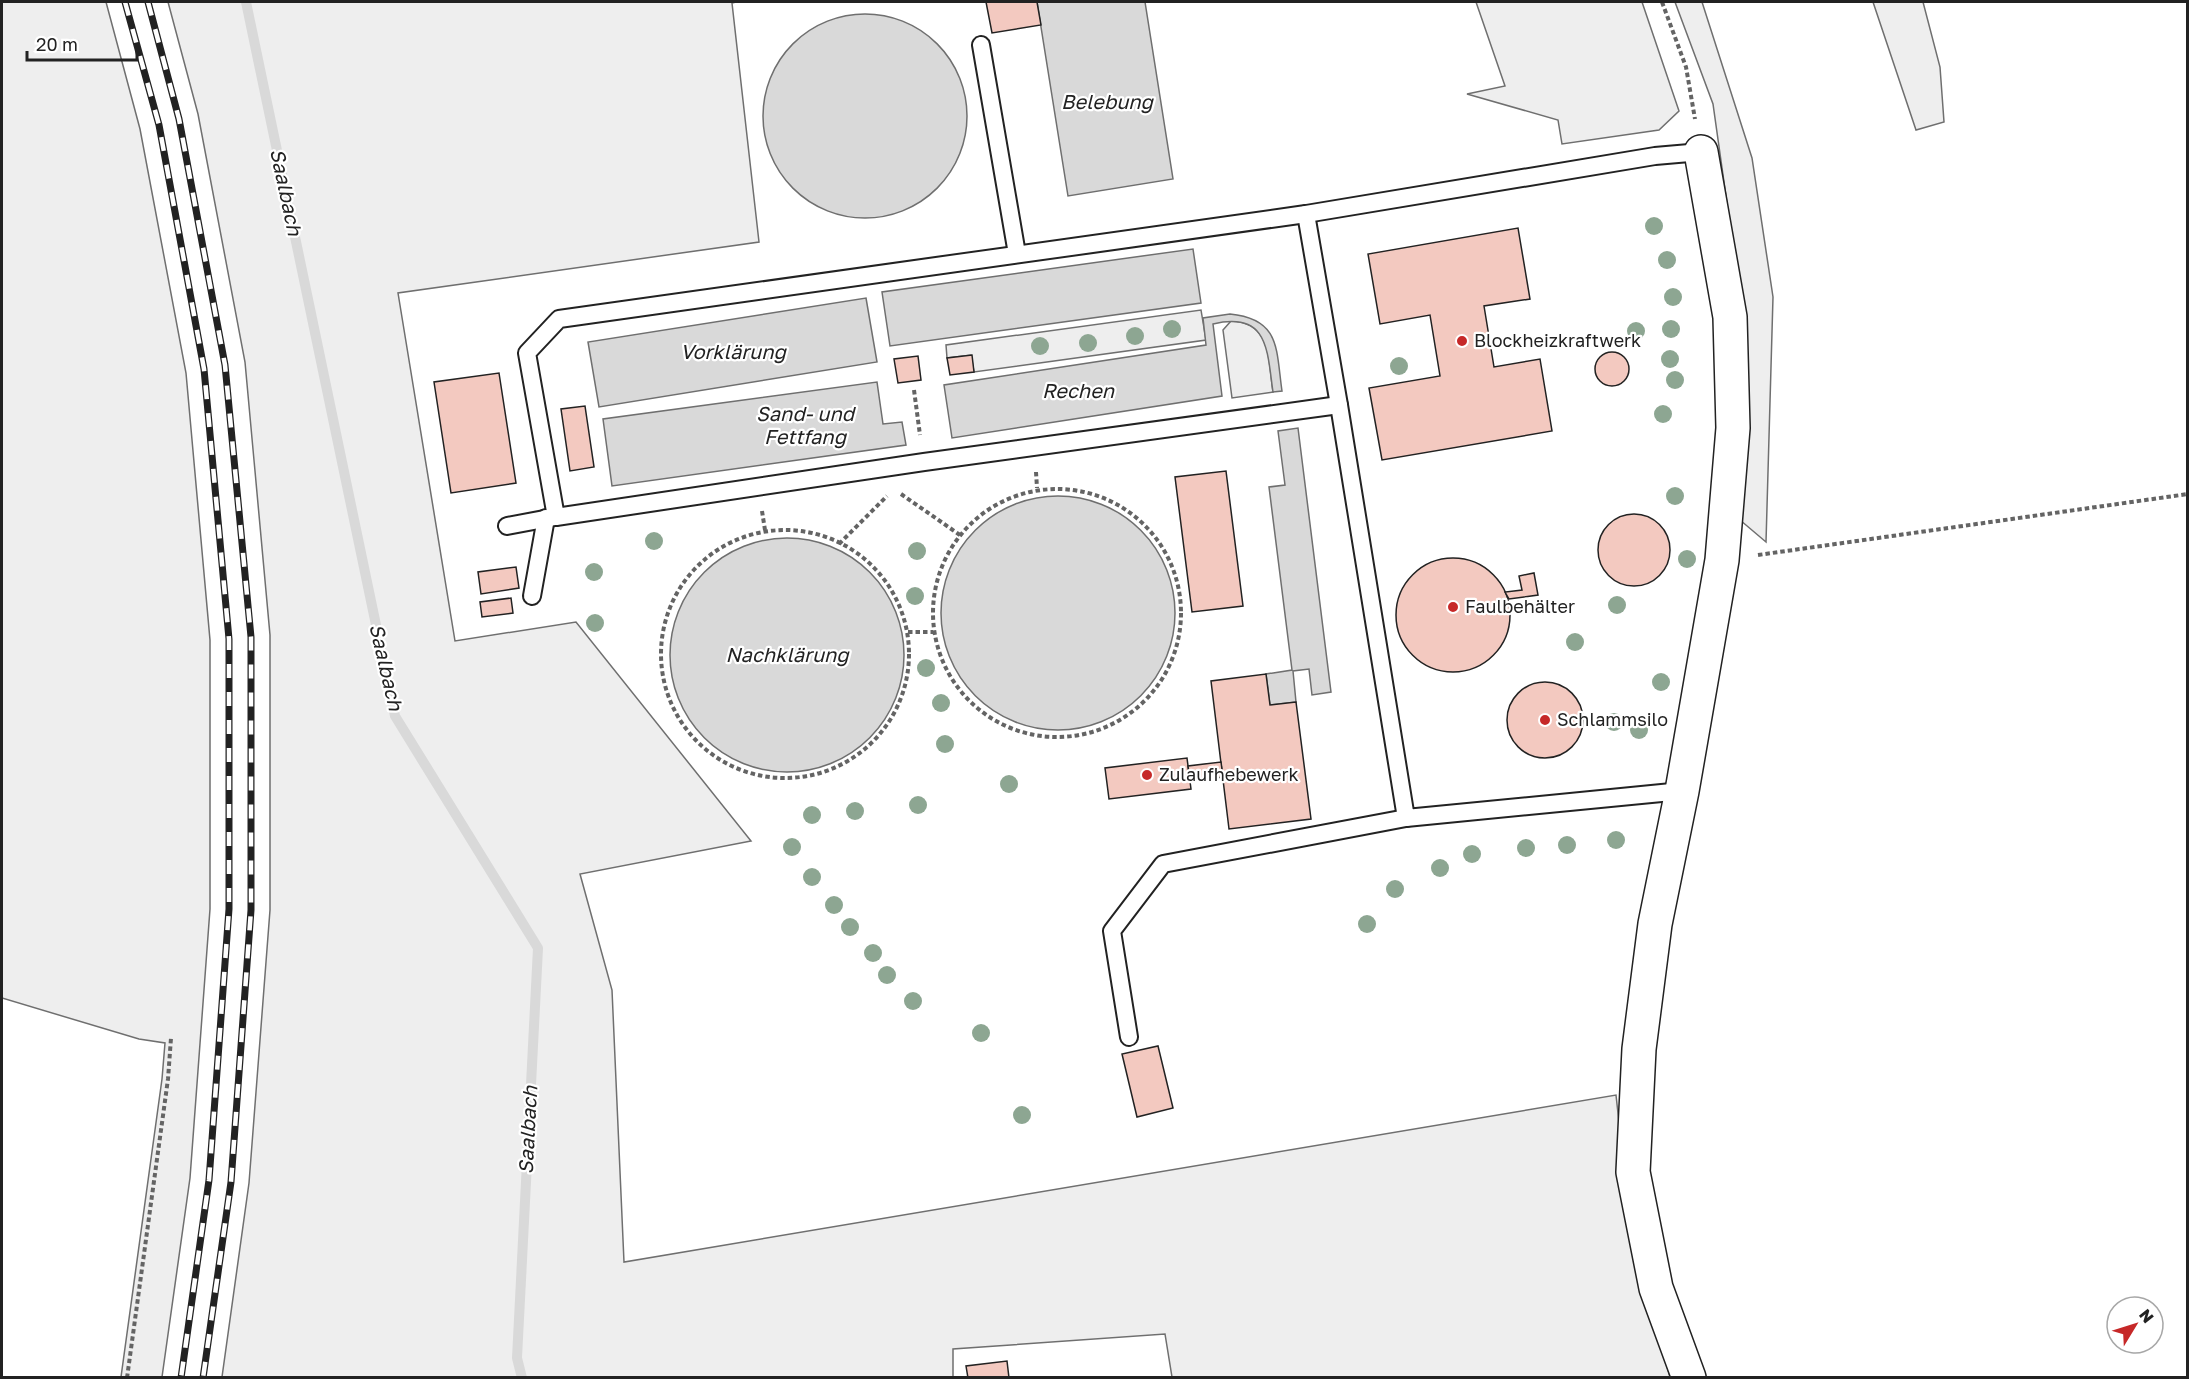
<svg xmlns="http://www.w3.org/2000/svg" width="2189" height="1379" font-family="'Golos Text',sans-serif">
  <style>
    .green { fill: #eee; stroke: #6f6f6f; stroke-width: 1.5 }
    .water { fill: #d9d9d9; stroke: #6f6f6f; stroke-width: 1.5 }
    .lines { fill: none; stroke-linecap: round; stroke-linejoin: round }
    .stream { stroke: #d9d9d9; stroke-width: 10 }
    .building { fill: #f3c9c0; stroke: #222; stroke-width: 1.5 }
    .lane-casing { stroke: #222; stroke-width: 20 }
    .street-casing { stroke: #222; stroke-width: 36 }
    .path { stroke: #646464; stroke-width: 4; stroke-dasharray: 4.5 3; stroke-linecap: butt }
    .lane { stroke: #fff; stroke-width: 16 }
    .street { stroke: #fff; stroke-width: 33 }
    .rail-casing { stroke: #222; stroke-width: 7 }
    .rail { stroke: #fff; stroke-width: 4.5; stroke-dasharray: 14; stroke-linecap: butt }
    .tree { fill: #8da692 }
    .poi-dot { fill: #c62828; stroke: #fff; stroke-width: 2 }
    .labels { text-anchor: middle; stroke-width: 4.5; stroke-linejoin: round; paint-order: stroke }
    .poi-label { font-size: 18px; fill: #222; stroke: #fff; text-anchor: start }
    .water-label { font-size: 20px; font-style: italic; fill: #222; stroke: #fff }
  </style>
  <rect width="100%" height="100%" fill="#fff"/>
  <g class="green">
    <polygon points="2,2 106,2 140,129 186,373 210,640 210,909 190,1178 162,1377 121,1377 162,1079 165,1043 139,1039 2,998"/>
    <polygon points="168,2 736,2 732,3 759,242 398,293 455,641 576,622 751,841 580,874 612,990 624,1262 1616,1095 1622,1150 1647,1295 1670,1377 1172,1377 1165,1334 953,1349 953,1378 222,1377 249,1183 270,910 270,635 245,362 198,114"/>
    <polygon points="1476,2 1642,2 1679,111 1659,130 1562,144 1558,120 1467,94 1505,86"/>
    <polygon points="1675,2 1702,2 1752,158 1773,297 1766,542 1740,520 1741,303 1713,104"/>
    <polygon points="1873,2 1923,2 1940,67 1944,122 1916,130"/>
    <polygon points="1201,310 1206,340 974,372 971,355 947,358 946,345"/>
    <path d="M1231,321C1272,322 1268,361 1273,392L1232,398L1223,330Z"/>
  </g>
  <g class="water">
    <polygon points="1037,2 1145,2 1173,179 1068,196"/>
    <circle cx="865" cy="116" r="102"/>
    <polygon points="1193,249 1201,303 890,346 882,292"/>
    <polygon points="866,298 877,362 599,407 588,342"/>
    <path d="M1230,314C1281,319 1276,350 1282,391L1273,392C1267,351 1269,311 1213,324L1222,396L952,438L944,385L1206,345L1203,318Z"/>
    <polygon points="877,382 883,424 902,422 906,445 612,486 603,419"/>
    <polygon points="1298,428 1331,692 1312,695 1309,669 1293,671 1296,702 1270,705 1266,674 1292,670 1269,487 1285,485 1278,431"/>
    <circle cx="1058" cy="613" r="117"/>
    <circle cx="787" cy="655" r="117"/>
  </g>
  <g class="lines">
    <polyline class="stream" points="246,2 395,716 538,948 517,1358 522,1378"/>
  </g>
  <g class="building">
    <polygon points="986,2 1037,2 1041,25 992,33"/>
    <polygon points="1518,228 1530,299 1484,306 1494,367 1540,359 1552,431 1382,460 1369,388 1440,376 1430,315 1380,324 1368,254"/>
    <circle cx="1612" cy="369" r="17"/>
    <polygon points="972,355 974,372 950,375 947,358"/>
    <polygon points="918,356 921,380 898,383 894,359"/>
    <polygon points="499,373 516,483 451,493 434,382"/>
    <polygon points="585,406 594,467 570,471 561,409"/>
    <polygon points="1226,471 1243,606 1192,612 1175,477"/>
    <circle cx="1634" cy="550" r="36"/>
    <circle cx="1453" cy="615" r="57"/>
    <polygon points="516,567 519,588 481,594 478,572"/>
    <polygon points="1534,573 1538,595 1509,599 1505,592 1522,590 1519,576"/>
    <polygon points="511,598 513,613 482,617 480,602"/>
    <polygon points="1266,674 1270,705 1296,702 1311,819 1229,829 1211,681"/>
    <circle cx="1545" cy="720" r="38"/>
    <polygon points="1187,758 1191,789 1109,799 1105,768"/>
    <polygon points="1221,762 1223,777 1190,781 1188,766"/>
    <polygon points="1158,1046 1173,1108 1137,1117 1122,1054"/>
    <polygon points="1007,1361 1009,1378 968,1378 966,1366"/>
  </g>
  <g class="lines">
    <defs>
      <g id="lane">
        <polyline points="981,45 1017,254"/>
        <polyline points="1306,214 1339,405 1406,818 1682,791"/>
        <polyline points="1339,405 924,462 556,517 527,353 559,319 1306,214 1655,156 1701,152"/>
        <polyline points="507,526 555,517"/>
        <polyline points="532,596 546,518"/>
        <polyline points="1129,1037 1112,931 1163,864 1406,818"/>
      </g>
      <polyline id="street" points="1689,1378 1656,1288 1633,1172 1639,1049 1655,924 1682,791 1722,560 1733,428 1730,317 1701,152"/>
    </defs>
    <use href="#lane" class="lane-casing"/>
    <use href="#street" class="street-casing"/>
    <g class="path">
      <polyline points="1662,2 1686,67 1695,119"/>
      <polyline points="914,390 920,435"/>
      <polyline points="1036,472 1037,488"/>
      <circle cx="1057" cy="613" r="124"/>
      <polyline points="901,494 960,535"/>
      <polyline points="762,511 765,530"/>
      <circle cx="785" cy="654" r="124"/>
      <polyline points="839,544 887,496"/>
      <polyline points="1758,555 2188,494"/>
      <polyline points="908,632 933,632"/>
      <polyline points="127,1378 168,1079 171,1038"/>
      <polyline points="1460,1378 1483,1378"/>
    </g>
    <use href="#lane" class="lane"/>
    <use href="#street" class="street"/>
    <defs>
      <g id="rail">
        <polyline points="125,2 159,125 204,369 229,639 229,909 209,1180 181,1378"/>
        <polyline points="148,2 179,119 225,365 251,637 251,910 231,1182 203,1378"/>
      </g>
    </defs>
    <use href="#rail" class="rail-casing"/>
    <use href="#rail" class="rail"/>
  </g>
  <g class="tree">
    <circle cx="1654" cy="226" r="9"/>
    <circle cx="1667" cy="260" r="9"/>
    <circle cx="1673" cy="297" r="9"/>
    <circle cx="1172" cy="329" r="9"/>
    <circle cx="1671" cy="329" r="9"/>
    <circle cx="1636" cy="331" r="9"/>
    <circle cx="1135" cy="336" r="9"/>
    <circle cx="1088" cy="343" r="9"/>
    <circle cx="1040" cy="346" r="9"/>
    <circle cx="1670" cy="359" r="9"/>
    <circle cx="1399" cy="366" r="9"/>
    <circle cx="1675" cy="380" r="9"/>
    <circle cx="1663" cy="414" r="9"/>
    <circle cx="1675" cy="496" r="9"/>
    <circle cx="654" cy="541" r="9"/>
    <circle cx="917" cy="551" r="9"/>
    <circle cx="1687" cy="559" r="9"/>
    <circle cx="594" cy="572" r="9"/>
    <circle cx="915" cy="596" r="9"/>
    <circle cx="1617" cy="605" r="9"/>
    <circle cx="595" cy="623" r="9"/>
    <circle cx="1575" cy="642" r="9"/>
    <circle cx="926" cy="668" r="9"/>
    <circle cx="1661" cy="682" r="9"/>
    <circle cx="941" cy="703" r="9"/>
    <circle cx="1614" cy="722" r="9"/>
    <circle cx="1639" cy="730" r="9"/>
    <circle cx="945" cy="744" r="9"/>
    <circle cx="1009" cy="784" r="9"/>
    <circle cx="918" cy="805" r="9"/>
    <circle cx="855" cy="811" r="9"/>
    <circle cx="812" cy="815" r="9"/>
    <circle cx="1616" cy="840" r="9"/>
    <circle cx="1567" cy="845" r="9"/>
    <circle cx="792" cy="847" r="9"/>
    <circle cx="1526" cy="848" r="9"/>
    <circle cx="1472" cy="854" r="9"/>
    <circle cx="1440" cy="868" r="9"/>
    <circle cx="812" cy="877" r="9"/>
    <circle cx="1395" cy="889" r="9"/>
    <circle cx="834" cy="905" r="9"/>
    <circle cx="1367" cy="924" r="9"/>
    <circle cx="850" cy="927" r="9"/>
    <circle cx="873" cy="953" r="9"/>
    <circle cx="887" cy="975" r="9"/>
    <circle cx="913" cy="1001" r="9"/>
    <circle cx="981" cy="1033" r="9"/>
    <circle cx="1022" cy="1115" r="9"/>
  </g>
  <g class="poi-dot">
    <circle cx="1462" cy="341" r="6"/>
    <circle cx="1453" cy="607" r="6"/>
    <circle cx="1545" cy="720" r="6"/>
    <circle cx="1147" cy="775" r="6"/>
  </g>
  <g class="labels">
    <g class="poi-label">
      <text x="1474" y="347">Blockheizkraftwerk</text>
      <text x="1465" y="613">Faulbehälter</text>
      <text x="1557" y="726">Schlammsilo</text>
      <text x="1159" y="781">Zulaufhebewerk</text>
    </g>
    <g class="water-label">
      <text x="1107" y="109">Belebung</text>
      <text transform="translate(286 192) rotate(78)" y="7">Saalbach</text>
      <text x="733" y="359">Vorklärung</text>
      <text x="1078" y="398">Rechen</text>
      <text x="805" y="421">Sand- und<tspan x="805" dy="23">Fettfang</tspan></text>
      <text x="787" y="662">Nachklärung</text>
      <text transform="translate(386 667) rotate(77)" y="7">Saalbach</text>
      <text transform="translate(528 1130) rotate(-87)" y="7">Saalbach</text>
    </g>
  </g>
  <rect width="2189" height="1379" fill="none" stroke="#222222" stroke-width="6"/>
  <g transform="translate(2135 1325) rotate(52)"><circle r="28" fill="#ffffff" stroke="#a7a7a7" stroke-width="1.5"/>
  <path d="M0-4.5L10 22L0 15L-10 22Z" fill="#c62828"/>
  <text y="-9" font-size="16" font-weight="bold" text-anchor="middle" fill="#222222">N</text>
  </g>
  <path d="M27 51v9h110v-9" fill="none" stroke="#222222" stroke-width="3"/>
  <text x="36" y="51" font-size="18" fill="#222222" stroke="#ffffff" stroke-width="4.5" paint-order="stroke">20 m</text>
</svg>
